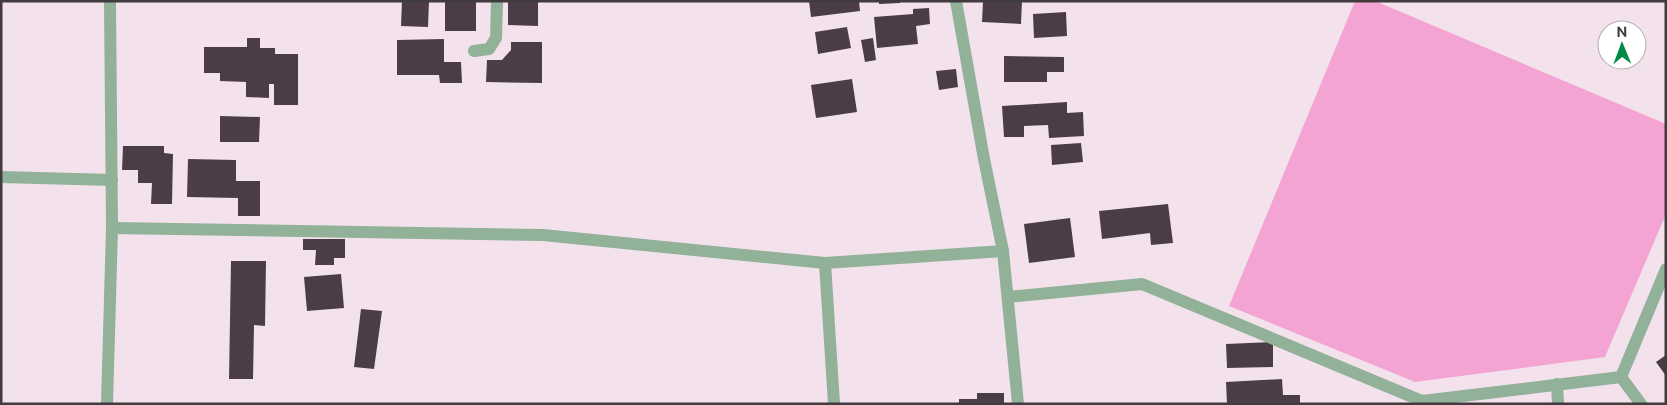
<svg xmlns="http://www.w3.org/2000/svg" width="1667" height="405" font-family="'Public Sans',sans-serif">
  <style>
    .green { fill: #f3a4d2 }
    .building { fill: #4b3d45 }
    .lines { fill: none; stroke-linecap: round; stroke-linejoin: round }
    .minor { stroke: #91b199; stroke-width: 12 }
  </style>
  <rect width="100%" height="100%" fill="#f3e2eb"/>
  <polygon class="green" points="1355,1 1375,1 1666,124 1666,214 1605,357 1415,382 1229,306"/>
  <g class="building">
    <polygon points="402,1 429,1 428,27 401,26"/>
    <rect x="445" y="1" width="31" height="30"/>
    <polygon points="508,1 538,1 538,26 508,25"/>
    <polygon points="809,1 859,1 860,11 811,17"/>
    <polygon points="879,1 900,1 900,3 879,4"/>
    <polygon points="983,1 1022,1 1021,24 982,22"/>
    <polygon points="929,8 930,24 916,26 918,44 877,48 874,17 913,14 913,9"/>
    <polygon points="1066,12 1067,36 1034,38 1033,14"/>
    <polygon points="847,27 851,48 818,54 815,32"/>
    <polygon points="247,38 260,38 260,48 275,48 275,54 298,54 298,105 274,105 274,84 269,84 269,98 246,97 246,82 220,81 220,73 204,73 204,47 247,47"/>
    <polygon points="873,38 876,60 865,62 861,40"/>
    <polygon points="444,39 444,62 461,62 462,83 440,83 439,75 397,75 397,40"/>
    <polygon points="511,42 542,42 542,83 486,82 487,60 502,60 511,50"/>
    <polygon points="1004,56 1064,57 1064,72 1047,72 1047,82 1004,82"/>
    <polygon points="956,69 958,87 939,90 936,71"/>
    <polygon points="852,79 857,112 816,118 811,85"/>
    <polygon points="1067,102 1067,113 1083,112 1084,136 1049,138 1048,125 1024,126 1024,137 1004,137 1002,106"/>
    <polygon points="220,116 260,117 259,142 220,142"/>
    <polygon points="1081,143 1083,162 1052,165 1051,145"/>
    <polygon points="123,146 164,146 164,153 173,154 172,204 151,204 152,183 138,183 138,170 122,170"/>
    <polygon points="188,159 236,160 236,181 260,181 260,216 238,216 238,198 187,197"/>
    <polygon points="1168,204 1173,243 1151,245 1150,233 1102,239 1099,211"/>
    <polygon points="1070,218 1075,257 1029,263 1024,224"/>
    <polygon points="303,239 345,239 345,258 334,258 334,265 315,265 316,250 303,250"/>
    <polygon points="231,261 266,261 265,326 254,325 253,379 229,379"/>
    <polygon points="341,274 344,308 307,311 304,277"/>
    <polygon points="361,309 382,311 374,369 354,367"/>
    <polygon points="1273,342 1273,367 1227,368 1226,344"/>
    <polygon points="1666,355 1666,376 1656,362"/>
    <polygon points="1282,379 1283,395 1300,395 1300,404 1227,404 1226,382"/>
    <polygon points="977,393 1004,393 1004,404 959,404 959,399 977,399"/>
  </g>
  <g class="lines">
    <g class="minor">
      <polyline points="956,1 984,159 1003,251 1018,404"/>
      <polyline points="474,51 489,49 496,38 497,1"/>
      <polyline points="1,177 112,180"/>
      <polyline points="112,228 543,235 825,263 1003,251"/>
      <polyline points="825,263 834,404"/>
      <polyline points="1008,297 1142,284 1422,401 1621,377 1666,269"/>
      <polyline points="1621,377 1641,404"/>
      <polyline points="1557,384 1558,404"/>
      <polyline points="107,404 112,228 110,1"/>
    </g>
  </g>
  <rect width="1667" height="405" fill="none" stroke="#413a3e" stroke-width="5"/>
  <g transform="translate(1622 45) rotate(359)"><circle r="24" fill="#ffffff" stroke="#b3b0b2"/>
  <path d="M0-4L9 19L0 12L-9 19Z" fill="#018946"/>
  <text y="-8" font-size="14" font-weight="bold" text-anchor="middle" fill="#413a3e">N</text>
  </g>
</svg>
